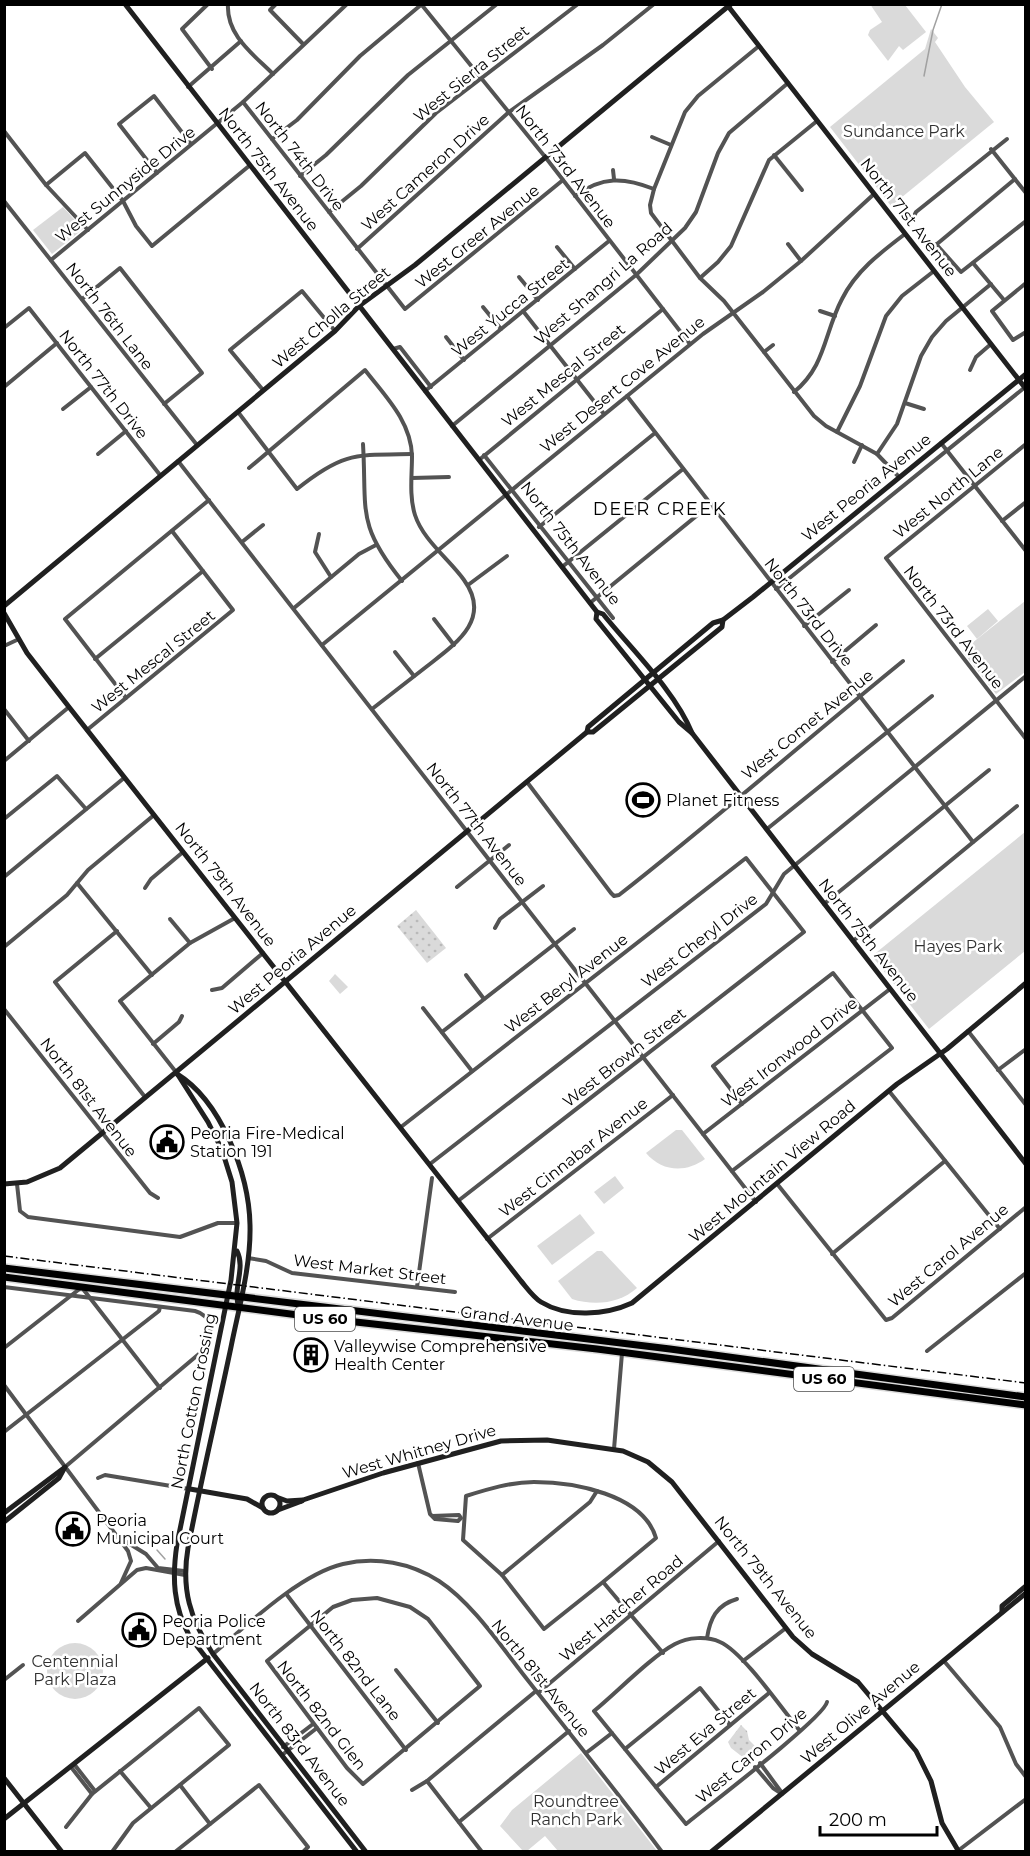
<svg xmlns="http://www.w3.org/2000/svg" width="1030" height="1856" font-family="Montserrat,sans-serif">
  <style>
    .grass { fill: url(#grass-dots) }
    .green { fill: #dadada }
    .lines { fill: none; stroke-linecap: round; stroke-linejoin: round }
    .stream { stroke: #a1a1a1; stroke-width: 1.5 }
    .highway-casing { stroke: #dbdbdb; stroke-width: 10 }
    .street { stroke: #535353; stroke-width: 4 }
    .secondary { stroke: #202020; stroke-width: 5 }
    .highway { stroke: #000; stroke-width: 7 }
    .rail { stroke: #000; stroke-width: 1.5; stroke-dasharray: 9 3 1.5 3; stroke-linecap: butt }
    .labels { text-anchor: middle; stroke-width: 5; stroke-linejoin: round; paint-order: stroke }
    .shield { fill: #fff; stroke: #4c4c4c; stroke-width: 1.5 }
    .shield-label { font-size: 15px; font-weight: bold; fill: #000 }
    .street-label { font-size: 16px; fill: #000; stroke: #fff }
    .park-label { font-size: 16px; fill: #313131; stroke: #fff }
    .poi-label { font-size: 16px; fill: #000; stroke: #fff; text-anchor: start }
    .neighbourhood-label { font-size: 18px; letter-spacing: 1.5px; fill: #000; stroke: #fff }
  </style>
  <defs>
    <pattern id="grass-dots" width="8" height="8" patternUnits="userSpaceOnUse" patternTransform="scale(1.5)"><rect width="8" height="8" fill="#dadada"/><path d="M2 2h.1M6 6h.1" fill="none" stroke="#b9b9b9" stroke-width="1.8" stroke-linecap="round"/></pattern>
  </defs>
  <rect width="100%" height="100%" fill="#fff"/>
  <g class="grass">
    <polygon points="416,910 446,948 427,963 397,926"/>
    <polygon points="741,1725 747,1731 749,1740 760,1751 759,1756 749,1762 731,1748 728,1742"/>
  </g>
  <g class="green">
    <polygon points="870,4 905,5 926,32 903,50 899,46 888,61 868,35 870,30 882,22"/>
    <polygon points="931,29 938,38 935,42 965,87 994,122 891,206 830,127 925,49"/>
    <polygon points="63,207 83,229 52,254 33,230"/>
    <polygon points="1025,601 1025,672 996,694 962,651"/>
    <polygon points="988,609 998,621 977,639 967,626"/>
    <polygon points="1025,832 1025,951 929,1029 872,956"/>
    <polygon points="335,974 348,987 340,994 329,981"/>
    <path d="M676,1130H682L705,1159C686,1173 662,1172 646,1153Z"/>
    <polygon points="615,1176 624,1188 604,1204 594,1192"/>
    <polygon points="580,1214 595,1233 552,1265 537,1246"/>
    <path d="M597,1251H602L637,1288C619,1304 594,1306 572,1299L558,1281Z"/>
    <circle cx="75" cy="1671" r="28"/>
    <polygon points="581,1753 657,1851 558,1851 545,1836 527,1851 523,1851 500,1826 512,1810"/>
  </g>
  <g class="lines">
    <g class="stream">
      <polyline points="924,76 933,30 942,4"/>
      <polyline points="157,1550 165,1559"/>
    </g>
    <defs>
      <g id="highway">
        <polyline points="4,1268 670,1349 1026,1397"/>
        <polyline points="4,1277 329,1319 597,1349 1026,1405"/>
      </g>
    </defs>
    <use href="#highway" class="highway-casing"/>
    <g class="street">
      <polyline points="208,4 182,29 212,69"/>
      <path d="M228,4C226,35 253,54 273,74"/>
      <polyline points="276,4 270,10 303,44"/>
      <polyline points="421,4 546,158 690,344"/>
      <polyline points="759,46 698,96 685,112 654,189 650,205 651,213 700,278 724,301 814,416 826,426 877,454 899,477"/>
      <polyline points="188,87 241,41"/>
      <polyline points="243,102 405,309 563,180"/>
      <polyline points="4,131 46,185 88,230"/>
      <polyline points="652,137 671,145"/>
      <polyline points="272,139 297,120 360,56 422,4"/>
      <polyline points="991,149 1026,193"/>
      <polyline points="774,155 802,190"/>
      <polyline points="613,170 614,179"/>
      <polyline points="157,173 119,124 154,96 191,144"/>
      <polyline points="300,176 326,155 408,75 497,4"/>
      <polyline points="46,185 85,153 123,201 136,226 152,246 249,166"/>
      <path d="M575,196C602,176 624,177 654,189"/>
      <polyline points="4,201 197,445"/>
      <polyline points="329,212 361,186 436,113 578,4"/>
      <polyline points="912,220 916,212 1007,139"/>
      <polyline points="788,244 801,261"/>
      <polyline points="936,244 961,272 1026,221"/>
      <polyline points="557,247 575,269"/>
      <polyline points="357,249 509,112 603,45 654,4"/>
      <polyline points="931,249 1015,179"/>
      <polyline points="51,260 243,102 347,4"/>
      <polyline points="973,263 1004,300"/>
      <polyline points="519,277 538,300"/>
      <polyline points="700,278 718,262 731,246 769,160 817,121"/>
      <polyline points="1026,283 992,311 1013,340 1026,332"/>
      <polyline points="82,299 120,268 202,373 164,404"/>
      <polyline points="483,307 501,329"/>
      <polyline points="523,311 604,414"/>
      <polyline points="820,311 835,316"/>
      <polyline points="4,328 29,308 160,475"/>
      <polyline points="446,337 464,360"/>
      <polyline points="393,349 400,347 431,387"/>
      <polyline points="764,352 773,345"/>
      <polyline points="970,370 976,357 991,344"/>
      <polyline points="4,387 57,343"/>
      <polyline points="263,390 230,350 302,291 335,331"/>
      <polyline points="425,391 609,241"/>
      <path d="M794,392C826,366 824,333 842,299C856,271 880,253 905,234"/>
      <polyline points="627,396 973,842"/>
      <polyline points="905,403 924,409"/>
      <polyline points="63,409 91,387"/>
      <path d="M238,412L297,489C343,452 355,455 412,454"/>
      <polyline points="452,426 636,275 685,228 696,212 718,153 729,133 788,83"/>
      <polyline points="837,432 860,386 886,316 902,296 934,271"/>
      <polyline points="941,443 1026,551"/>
      <path d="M363,444C367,511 356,524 402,581"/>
      <polyline points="1026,444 886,558 1026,739"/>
      <polyline points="98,454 126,431"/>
      <polyline points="877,454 897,424 921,356 932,337 946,321 991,284"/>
      <polyline points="484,455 613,618"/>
      <polyline points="479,460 663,309"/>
      <polyline points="178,461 756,1202"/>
      <polyline points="854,462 862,445"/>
      <path d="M249,468L365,370C385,396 411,421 412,456C412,475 409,496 415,515C423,540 449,559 464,580C493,620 454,645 426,667C408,681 390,695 372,709"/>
      <polyline points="412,478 449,477"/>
      <polyline points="1002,521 1026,502"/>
      <polyline points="539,527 655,433"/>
      <polyline points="319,534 315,552 331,577"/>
      <polyline points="242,542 263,525"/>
      <polyline points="562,567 683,469"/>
      <polyline points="468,585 507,556"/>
      <polyline points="776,589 1024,388"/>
      <polyline points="590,603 711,504"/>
      <polyline points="294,608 359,554 376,545"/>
      <polyline points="434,619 454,645"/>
      <polyline points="804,626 849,590"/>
      <polyline points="322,645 703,334 763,292 801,261 874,194"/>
      <polyline points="4,646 19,639"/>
      <polyline points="395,652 414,676"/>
      <polyline points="95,659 203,571"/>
      <polyline points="832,662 876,625"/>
      <polyline points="126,698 65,619 209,500"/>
      <polyline points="4,709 29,741"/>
      <polyline points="87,730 233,610 172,531"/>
      <polyline points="4,761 69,707"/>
      <path d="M527,782L611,893L614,896L619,895C715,820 807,739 903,661"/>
      <polyline points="4,819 57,776 86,809"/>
      <polyline points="767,829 932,696"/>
      <polyline points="4,877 124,778"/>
      <polyline points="77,883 152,975"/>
      <polyline points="457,887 509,845"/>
      <polyline points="145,888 151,879 183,852"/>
      <polyline points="824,904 989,770"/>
      <polyline points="170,919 190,943"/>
      <polyline points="495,928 500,919 543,886"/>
      <polyline points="117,931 55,982 145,1097"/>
      <polyline points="853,941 1017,806"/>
      <polyline points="4,947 67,895 88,870 154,815"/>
      <polyline points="466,975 484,999"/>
      <polyline points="212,990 222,988 263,953"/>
      <polyline points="423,1008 472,1071"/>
      <polyline points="4,1009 150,1193 158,1198"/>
      <polyline points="968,1031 1026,1105"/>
      <polyline points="442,1032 574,929"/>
      <polyline points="153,1044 179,1022 182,1016"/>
      <polyline points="998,1070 1026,1049"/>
      <polyline points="176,1072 120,1001 190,943 235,918"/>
      <polyline points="889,1091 1000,1229"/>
      <polyline points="401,1127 746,858 804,932 458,1201"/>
      <polyline points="703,1134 890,989"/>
      <polyline points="430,1164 766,904 784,874 1026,676"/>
      <polyline points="732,1171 892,1048 833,973 713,1066 742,1104"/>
      <polyline points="17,1184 20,1211 28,1217 180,1237 218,1223 237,1223"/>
      <polyline points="778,1185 886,1320 892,1318 1026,1207"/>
      <polyline points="487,1239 673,1095"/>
      <polyline points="832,1254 945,1161"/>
      <polyline points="248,1258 266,1261 292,1273 455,1292"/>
      <path d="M4,1287L195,1311C213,1316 213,1333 206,1348L65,1467"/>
      <polyline points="417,1287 432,1178"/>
      <polyline points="83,1289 160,1388"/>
      <polyline points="4,1348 82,1287"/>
      <polyline points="927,1351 1026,1273"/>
      <polyline points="4,1385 128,1551 131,1561 121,1583"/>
      <polyline points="4,1432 159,1311 160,1307"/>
      <polyline points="614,1449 622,1353"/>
      <polyline points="418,1463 430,1514 435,1519 458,1521 461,1518 459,1515 432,1516"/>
      <polyline points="98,1478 105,1475 189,1489"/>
      <polyline points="120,1538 146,1554 158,1568 184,1571"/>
      <polyline points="502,1575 590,1502 597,1491"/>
      <path d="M603,1582L656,1538C643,1494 573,1482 534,1482C511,1482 488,1489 466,1496L463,1540L502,1575L544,1629L603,1582L663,1653"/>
      <polyline points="287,1595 406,1750"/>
      <polygon points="377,1598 410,1607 428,1619 480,1686 363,1784 347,1768 267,1661 333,1607 352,1600"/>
      <polyline points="78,1621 137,1570 146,1568 185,1575"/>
      <path d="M707,1638C710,1619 716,1605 737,1599"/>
      <path d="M213,1654C247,1625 300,1574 343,1564C376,1556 411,1563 439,1581C474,1604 504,1651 530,1683C574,1739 619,1794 662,1852"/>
      <polyline points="743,1661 786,1628"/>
      <polyline points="944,1661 1000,1727 1016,1764 1026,1777"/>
      <polyline points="396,1670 438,1723"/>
      <polyline points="4,1680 23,1665"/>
      <polyline points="538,1693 719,1541"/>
      <path d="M800,1731C782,1709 743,1652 720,1642C707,1636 688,1637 675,1644C652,1656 616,1693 594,1711L686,1824C708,1806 824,1718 827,1702"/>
      <polyline points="283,1747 313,1724"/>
      <polyline points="625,1749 700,1688 730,1725"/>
      <polyline points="586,1753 612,1733"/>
      <polyline points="282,1755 317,1728"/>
      <polyline points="760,1763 782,1793"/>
      <polyline points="74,1764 95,1791"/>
      <polyline points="71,1767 92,1794"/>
      <polyline points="755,1767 773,1788 782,1794"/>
      <polyline points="120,1771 151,1808"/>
      <polyline points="427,1781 482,1852"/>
      <polyline points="180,1785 210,1824"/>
      <polyline points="656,1787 769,1693"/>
      <polyline points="412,1790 427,1781 536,1691"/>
      <polyline points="459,1822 569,1731"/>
      <polyline points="66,1827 92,1794 199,1708 229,1745 133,1823 112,1852"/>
      <polyline points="959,1850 1026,1799"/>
      <polyline points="175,1852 259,1785 308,1847 303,1852"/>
    </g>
    <g class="secondary">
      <path d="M125,4L597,612L603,614C632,650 675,691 692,733"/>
      <polyline points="728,6 1026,389"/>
      <polyline points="4,606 335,331 359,306 415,265 731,4"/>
      <polyline points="597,612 596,619 679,722 692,733 1026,1164"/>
      <path d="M4,613L27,653L69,707L521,1281C527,1288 533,1297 541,1302C567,1318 606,1315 632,1303L897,1084L947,1049L1026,983"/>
      <polyline points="587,732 588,727 713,623 723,620 753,597 1026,374"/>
      <path d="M177,1074C221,1101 249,1174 250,1225C251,1266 239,1307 231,1347C217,1414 201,1480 188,1548C181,1589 190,1619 213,1654L366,1852"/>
      <path d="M178,1075L208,1122L222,1150L232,1182L237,1223L231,1280L177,1544C172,1577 173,1607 190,1637L357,1852"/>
      <polyline points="4,1184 27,1182 60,1168 587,732 593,732 722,627 723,620"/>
      <path d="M237,1251C246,1269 232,1288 239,1308"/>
      <polyline points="190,1489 247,1499 263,1508"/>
      <circle cx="271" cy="1504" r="9"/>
      <polyline points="279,1498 287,1501 303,1500 383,1473 501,1441 547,1440 623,1451 648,1462 672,1482 793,1637 812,1654 858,1682 916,1751 931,1781 942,1823 959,1852"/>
      <polyline points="278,1510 302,1501"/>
      <polyline points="4,1513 64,1468"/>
      <polyline points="4,1522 59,1478 65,1467"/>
      <polyline points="1002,1612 1002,1606 1026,1586"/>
      <polyline points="4,1778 62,1852"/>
      <polyline points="4,1819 208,1658"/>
      <polyline points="711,1852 1026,1593"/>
    </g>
    <use href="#highway" class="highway"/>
    <polyline class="rail" points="4,1256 1026,1383"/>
  </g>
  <defs>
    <symbol id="stadium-ring" viewBox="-11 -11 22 22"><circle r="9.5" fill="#fff" stroke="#000" stroke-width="1.5"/><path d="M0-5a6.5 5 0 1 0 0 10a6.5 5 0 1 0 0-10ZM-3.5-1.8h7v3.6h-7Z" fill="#000"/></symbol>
    <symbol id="civic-ring" viewBox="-11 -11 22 22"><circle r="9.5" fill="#fff" stroke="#000" stroke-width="1.5"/><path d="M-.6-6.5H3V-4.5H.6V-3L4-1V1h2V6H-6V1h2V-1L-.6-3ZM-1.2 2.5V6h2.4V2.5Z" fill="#000"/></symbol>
    <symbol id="building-ring" viewBox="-11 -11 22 22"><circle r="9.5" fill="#fff" stroke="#000" stroke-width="1.5"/><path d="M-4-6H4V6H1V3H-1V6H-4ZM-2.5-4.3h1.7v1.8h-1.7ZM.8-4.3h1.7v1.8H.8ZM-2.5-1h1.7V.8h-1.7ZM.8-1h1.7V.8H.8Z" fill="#000"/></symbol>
  </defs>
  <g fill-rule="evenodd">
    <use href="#stadium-ring" x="624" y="781" width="38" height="38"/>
    <use href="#civic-ring" x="148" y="1123" width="38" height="38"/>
    <use href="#building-ring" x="292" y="1336" width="38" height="38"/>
    <use href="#civic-ring" x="54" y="1510" width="38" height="38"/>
    <use href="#civic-ring" x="120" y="1611" width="38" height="38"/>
  </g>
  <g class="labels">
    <g class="shield">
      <rect x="295" y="1307" width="60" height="24" rx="4.5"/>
      <rect x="794" y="1367" width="60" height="24" rx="4.5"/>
    </g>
    <g class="shield-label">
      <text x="325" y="1324">US 60</text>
      <text x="824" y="1384">US 60</text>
    </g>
    <g class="street-label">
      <text transform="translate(471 73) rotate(-39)" y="6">West Sierra Street</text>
      <text transform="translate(300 156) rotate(52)" y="6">North 74th Drive</text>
      <text transform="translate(566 166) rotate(52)" y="6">North 73rd Avenue</text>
      <text transform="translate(269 169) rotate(52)" y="6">North 75th Avenue</text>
      <text transform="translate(425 172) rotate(-42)" y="6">West Cameron Drive</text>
      <text transform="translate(125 184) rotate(-39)" y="6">West Sunnyside Drive</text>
      <text transform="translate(909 217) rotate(52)" y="6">North 71st Avenue</text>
      <text transform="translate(477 236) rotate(-39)" y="6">West Greer Avenue</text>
      <text transform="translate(603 283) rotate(-41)" y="6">West Shangri La Road</text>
      <text transform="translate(510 307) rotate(-39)" y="6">West Yucca Street</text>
      <text transform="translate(110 316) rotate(52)" y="6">North 76th Lane</text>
      <text transform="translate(331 317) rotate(-40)" y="6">West Cholla Street</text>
      <text transform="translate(563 375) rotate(-39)" y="6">West Mescal Street</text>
      <text transform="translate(104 384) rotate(52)" y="6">North 77th Drive</text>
      <text transform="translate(622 384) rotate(-39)" y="6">West Desert Cove Avenue</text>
      <text transform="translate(866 487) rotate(-39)" y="6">West Peoria Avenue</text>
      <text transform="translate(948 492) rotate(-39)" y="6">West North Lane</text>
      <text transform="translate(571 543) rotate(52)" y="6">North 75th Avenue</text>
      <text transform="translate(809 612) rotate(52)" y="6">North 73rd Drive</text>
      <text transform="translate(954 627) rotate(52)" y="6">North 73rd Avenue</text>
      <text transform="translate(153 661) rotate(-39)" y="6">West Mescal Street</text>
      <text transform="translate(807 724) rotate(-39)" y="6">West Comet Avenue</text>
      <text transform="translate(477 824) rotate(52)" y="6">North 77th Avenue</text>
      <text transform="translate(226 884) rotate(52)" y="6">North 79th Avenue</text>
      <text transform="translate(699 940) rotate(-38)" y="6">West Cheryl Drive</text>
      <text transform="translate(869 940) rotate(52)" y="6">North 75th Avenue</text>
      <text transform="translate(292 959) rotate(-40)" y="6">West Peoria Avenue</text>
      <text transform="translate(566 983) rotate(-38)" y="6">West Beryl Avenue</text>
      <text transform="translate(789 1052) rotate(-38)" y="6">West Ironwood Drive</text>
      <text transform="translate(624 1057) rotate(-38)" y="6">West Brown Street</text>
      <text transform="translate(89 1097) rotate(52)" y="6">North 81st Avenue</text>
      <text transform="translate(573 1157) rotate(-38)" y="6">West Cinnabar Avenue</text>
      <text transform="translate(772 1171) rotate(-40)" y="6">West Mountain View Road</text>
      <text transform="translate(948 1255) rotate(-40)" y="6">West Carol Avenue</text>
      <text transform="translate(370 1269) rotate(7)" y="6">West Market Street</text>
      <text transform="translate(517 1318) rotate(7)" y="6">Grand Avenue</text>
      <text transform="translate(193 1401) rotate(-79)" y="6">North Cotton Crossing</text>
      <text transform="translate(419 1451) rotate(-16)" y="6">West Whitney Drive</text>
      <text transform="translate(766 1577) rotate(51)" y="6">North 79th Avenue</text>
      <text transform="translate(621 1608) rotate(-40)" y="6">West Hatcher Road</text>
      <text transform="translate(356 1665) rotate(52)" y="6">North 82nd Lane</text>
      <text transform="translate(541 1678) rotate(51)" y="6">North 81st Avenue</text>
      <text transform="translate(860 1712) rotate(-40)" y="6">West Olive Avenue</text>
      <text transform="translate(322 1715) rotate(52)" y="6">North 82nd Glen</text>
      <text transform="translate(705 1731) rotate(-40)" y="6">West Eva Street</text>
      <text transform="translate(300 1744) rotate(52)" y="6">North 83rd Avenue</text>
      <text transform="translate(751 1755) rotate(-40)" y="6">West Caron Drive</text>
    </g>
    <g class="park-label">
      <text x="904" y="137">Sundance Park</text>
      <text x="958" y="952">Hayes Park</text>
      <text x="75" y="1667">Centennial<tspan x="75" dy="18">Park Plaza</tspan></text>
      <text x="576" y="1807">Roundtree<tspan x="576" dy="18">Ranch Park</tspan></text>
    </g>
    <g class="poi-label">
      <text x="666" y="806">Planet Fitness</text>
      <text x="190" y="1139">Peoria Fire-Medical<tspan x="190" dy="18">Station 191</tspan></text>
      <text x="334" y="1352">Valleywise Comprehensive<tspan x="334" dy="18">Health Center</tspan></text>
      <text x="96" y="1526">Peoria<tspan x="96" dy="18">Municipal Court</tspan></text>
      <text x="162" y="1627">Peoria Police<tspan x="162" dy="18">Department</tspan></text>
    </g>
    <g class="neighbourhood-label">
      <text x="660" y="515">DEER CREEK</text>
    </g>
  </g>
  <rect width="1030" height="1856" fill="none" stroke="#000000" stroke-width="12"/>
  <path d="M820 1826v9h117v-9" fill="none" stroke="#000000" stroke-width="3"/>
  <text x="829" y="1826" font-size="18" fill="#000000" stroke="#ffffff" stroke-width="4.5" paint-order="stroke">200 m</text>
</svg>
